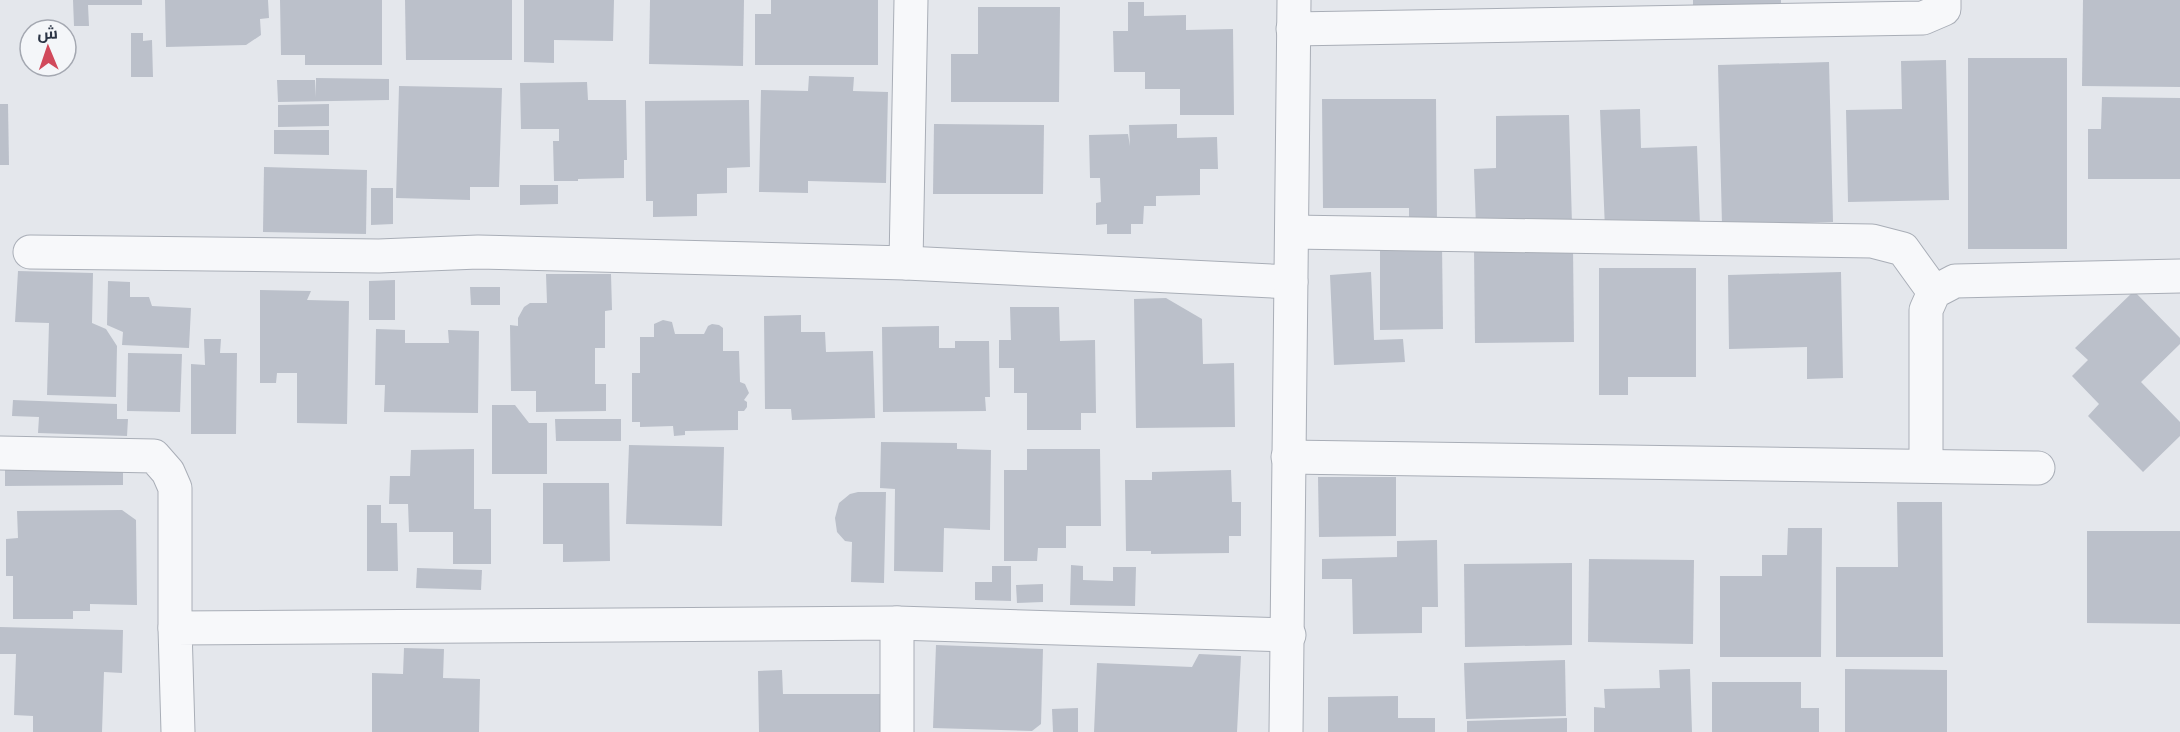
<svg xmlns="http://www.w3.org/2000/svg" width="2180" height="732" font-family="Ubuntu,Cairo,sans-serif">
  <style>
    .building { fill: #bbc0ca }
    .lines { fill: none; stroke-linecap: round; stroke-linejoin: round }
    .street-casing { stroke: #a9aeb7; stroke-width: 35 }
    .street { stroke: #f7f8fa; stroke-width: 33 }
  </style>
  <rect width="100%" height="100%" fill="#e4e7ec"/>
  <g class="building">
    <polygon points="73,0 142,0 142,5 88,5 89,26 74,26"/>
    <polygon points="165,0 268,0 269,18 260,19 261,35 246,45 166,47"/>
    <polygon points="280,0 382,0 382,65 305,65 305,55 281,55"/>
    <polygon points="405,0 512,0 512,60 406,60"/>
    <polygon points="524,0 614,0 613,41 554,40 554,63 524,62"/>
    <polygon points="650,0 744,0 743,66 649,64"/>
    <polygon points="771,0 878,0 878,65 755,65 755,14 771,14"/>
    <polygon points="1693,0 1781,0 1781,8 1693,7"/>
    <polygon points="2083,0 2180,0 2180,87 2082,86"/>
    <polygon points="1128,2 1144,2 1144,16 1186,15 1186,30 1233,29 1234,115 1180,115 1180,89 1145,89 1145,72 1114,72 1113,31 1128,31"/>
    <polygon points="978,7 1060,7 1059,102 951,102 951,54 978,54"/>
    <polygon points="131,33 143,33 143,41 152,40 153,77 131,77"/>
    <rect x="1968" y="58" width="99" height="191"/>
    <polygon points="1946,60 1949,200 1848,202 1846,110 1902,109 1901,61"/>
    <polygon points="1829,62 1833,222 1722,225 1718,65"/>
    <polygon points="809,76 854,77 853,91 888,92 886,183 808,181 808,193 759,192 761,90 808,91"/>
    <polygon points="316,78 389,79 389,100 278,102 277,80 315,80 316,97"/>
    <polygon points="587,82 588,100 626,100 627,160 624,160 624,178 578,179 578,181 554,181 553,141 559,141 559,129 521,129 520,83"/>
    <polygon points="399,86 502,88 499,187 470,187 470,200 396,198"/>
    <polygon points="2102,97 2180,98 2180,179 2088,179 2088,129 2101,129"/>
    <polygon points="1322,99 1436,99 1437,225 1409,225 1409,208 1323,208"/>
    <polygon points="749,100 750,167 727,168 727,193 697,194 697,216 653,217 653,201 646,201 645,101"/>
    <polygon points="0,104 8,104 9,165 0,165"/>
    <polygon points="329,104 329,126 278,127 278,105"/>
    <polygon points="1640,109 1641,148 1697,146 1700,225 1605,229 1600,110"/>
    <polygon points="1569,115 1572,225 1476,227 1474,169 1496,168 1496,116"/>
    <polygon points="934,124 1044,125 1043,194 933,194"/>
    <polygon points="1177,124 1177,138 1217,137 1218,169 1200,169 1200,195 1156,196 1156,206 1144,206 1143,224 1131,224 1131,234 1107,234 1107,224 1096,225 1096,203 1101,202 1100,178 1090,178 1089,135 1128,134 1130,146 1129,125"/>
    <polygon points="274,130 329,130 329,155 274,154"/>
    <polygon points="264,167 367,170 366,234 263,232"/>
    <polygon points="520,185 558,185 558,204 520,205"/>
    <polygon points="371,188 393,188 393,224 371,225"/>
    <polygon points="1380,244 1442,244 1443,329 1380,330"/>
    <polygon points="1573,246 1574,342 1475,343 1474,247"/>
    <polygon points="1599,268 1696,268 1696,377 1628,377 1628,395 1599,395"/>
    <polygon points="18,271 93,273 92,323 106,329 117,346 116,397 47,395 49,323 15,322"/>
    <polygon points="1371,272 1374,340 1403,339 1405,362 1334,365 1330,275"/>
    <polygon points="1841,272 1843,378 1807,379 1807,347 1729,349 1728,275"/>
    <polygon points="546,274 611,274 612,310 605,311 605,348 595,348 595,384 606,384 606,411 536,412 536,391 511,391 510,325 518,326 518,318 524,307 530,303 547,303"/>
    <polygon points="395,280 395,320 369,320 369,281"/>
    <polygon points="108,281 130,282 130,297 149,297 152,306 191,308 189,348 122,345 123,332 107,325"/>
    <polygon points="470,287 500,287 500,305 471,305"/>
    <polygon points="260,290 311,291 307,300 349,301 347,424 297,423 297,373 277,373 276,383 260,383"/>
    <polygon points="2134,291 2180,338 2180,344 2141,382 2180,422 2180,436 2143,472 2088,416 2099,404 2072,376 2088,360 2075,348"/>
    <polygon points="1166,298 1202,319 1203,364 1234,363 1235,427 1136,428 1134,299"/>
    <polygon points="1010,307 1059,307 1060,341 1095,340 1096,413 1081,413 1081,430 1027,430 1027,393 1014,393 1014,368 999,368 999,340 1011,340"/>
    <polygon points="801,315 801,332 825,332 826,352 873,351 875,418 792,420 791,409 765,409 764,316"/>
    <polygon points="663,320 672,322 675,334 704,334 708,326 712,324 719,325 723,328 723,351 739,351 740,382 745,384 749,393 744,400 747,402 747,407 744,411 738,411 738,430 685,431 685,435 674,436 673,426 640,427 640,422 632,422 632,373 640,373 640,337 654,337 654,324"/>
    <polygon points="939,326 939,348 955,348 955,341 989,341 990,397 985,397 986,411 883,412 882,327"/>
    <polygon points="376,329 405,330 405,343 449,343 448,330 479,331 478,413 384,412 385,385 375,385"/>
    <polygon points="204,339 221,339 220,353 237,353 236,434 191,434 191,364 205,365"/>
    <polygon points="128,353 182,354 180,412 127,411"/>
    <polygon points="13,400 117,404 117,419 128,419 127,436 38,433 39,417 12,416"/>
    <polygon points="492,405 515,405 529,423 547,423 547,474 492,474"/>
    <polygon points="555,419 621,419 621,441 556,441"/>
    <polygon points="881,442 957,443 957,449 991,450 990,530 944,528 943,572 894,571 895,489 880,488"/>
    <polygon points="629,445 724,447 722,526 626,524"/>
    <polygon points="474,449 474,509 491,509 491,564 453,564 453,532 409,532 408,504 389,504 390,476 410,476 411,450"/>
    <polygon points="1027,449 1100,449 1101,526 1066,526 1066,548 1038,548 1037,561 1004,561 1004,470 1027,470"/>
    <polygon points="123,464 123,485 5,486 5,466"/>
    <polygon points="1231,470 1232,502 1241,502 1241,536 1229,536 1229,553 1151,554 1151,551 1126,551 1125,480 1152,480 1152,472"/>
    <polygon points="1318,477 1396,477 1396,536 1319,537"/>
    <polygon points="543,483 609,483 610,561 563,562 563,544 543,544"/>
    <polygon points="858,492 886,492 884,583 851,582 852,542 845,541 837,532 835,518 839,503 850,494"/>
    <polygon points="1897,502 1942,502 1943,657 1836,657 1836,567 1898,567"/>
    <polygon points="367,505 381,505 381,523 397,523 398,571 367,571"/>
    <polygon points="122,510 136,520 137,605 90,604 90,611 73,611 73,619 13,619 13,576 6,576 6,539 18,538 17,511"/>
    <polygon points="1788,528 1822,528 1821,657 1720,657 1720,576 1762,576 1762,555 1787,555"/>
    <polygon points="2087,531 2180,531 2180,624 2087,623"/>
    <polygon points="1437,540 1438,607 1422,607 1422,633 1353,634 1352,579 1322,579 1322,559 1397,557 1397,541"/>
    <polygon points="1589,559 1694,560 1693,644 1588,642"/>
    <polygon points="1572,563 1572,645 1465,647 1464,564"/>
    <polygon points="1071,565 1083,566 1083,580 1113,581 1113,567 1136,567 1135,606 1070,605"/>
    <polygon points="992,566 1011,566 1011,601 975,600 975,582 992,582"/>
    <polygon points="417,568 482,570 481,590 416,588"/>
    <polygon points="1043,584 1043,602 1017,603 1016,585"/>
    <polygon points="0,627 123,630 122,673 104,672 102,732 33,732 33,716 14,715 16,654 0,654"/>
    <polygon points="936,645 1043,649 1041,724 1032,731 933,728"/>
    <polygon points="404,648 444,649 443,678 480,679 479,732 372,732 372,673 403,674"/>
    <polygon points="1199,654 1241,656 1237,732 1094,732 1097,663 1192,667"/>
    <polygon points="1565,660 1566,716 1466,719 1464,663"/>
    <polygon points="1690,669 1692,732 1594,732 1594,707 1605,708 1604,689 1660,688 1659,670"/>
    <polygon points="1845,669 1947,670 1947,732 1845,732"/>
    <polygon points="782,670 783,694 880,694 881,732 759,732 758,671"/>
    <polygon points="1712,682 1801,682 1801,708 1819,708 1819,732 1712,732"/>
    <polygon points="1398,696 1398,718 1435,718 1435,732 1328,732 1328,697"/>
    <polygon points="1078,708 1078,732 1053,732 1052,709"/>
    <polygon points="1567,718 1567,732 1467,732 1467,721"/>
  </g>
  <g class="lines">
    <defs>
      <g id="street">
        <polyline points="1293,29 1923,18 1944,9 1944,0"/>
        <polyline points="1292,232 1872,241 1903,249 1934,292"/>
        <polyline points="30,252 379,256 478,252 906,263 1291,282"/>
        <polyline points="906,263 911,0"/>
        <polyline points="0,453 154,456 168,472 175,488 175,628"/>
        <polyline points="1288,457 2038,468"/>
        <polyline points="1926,465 1926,310 1934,292 1955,281 2180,276"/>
        <polyline points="178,732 175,628 897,623 1289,635"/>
        <polyline points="897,732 897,623"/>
        <polyline points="1286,732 1294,0"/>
      </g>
    </defs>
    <use href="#street" class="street-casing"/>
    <use href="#street" class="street"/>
  </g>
  <g transform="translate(48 48) rotate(358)"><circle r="28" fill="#f4f6f9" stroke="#a4a8b1" stroke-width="1.5"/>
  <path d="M0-4.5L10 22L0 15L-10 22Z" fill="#d1495b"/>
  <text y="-9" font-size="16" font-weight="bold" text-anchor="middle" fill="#2b3445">ش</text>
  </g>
</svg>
